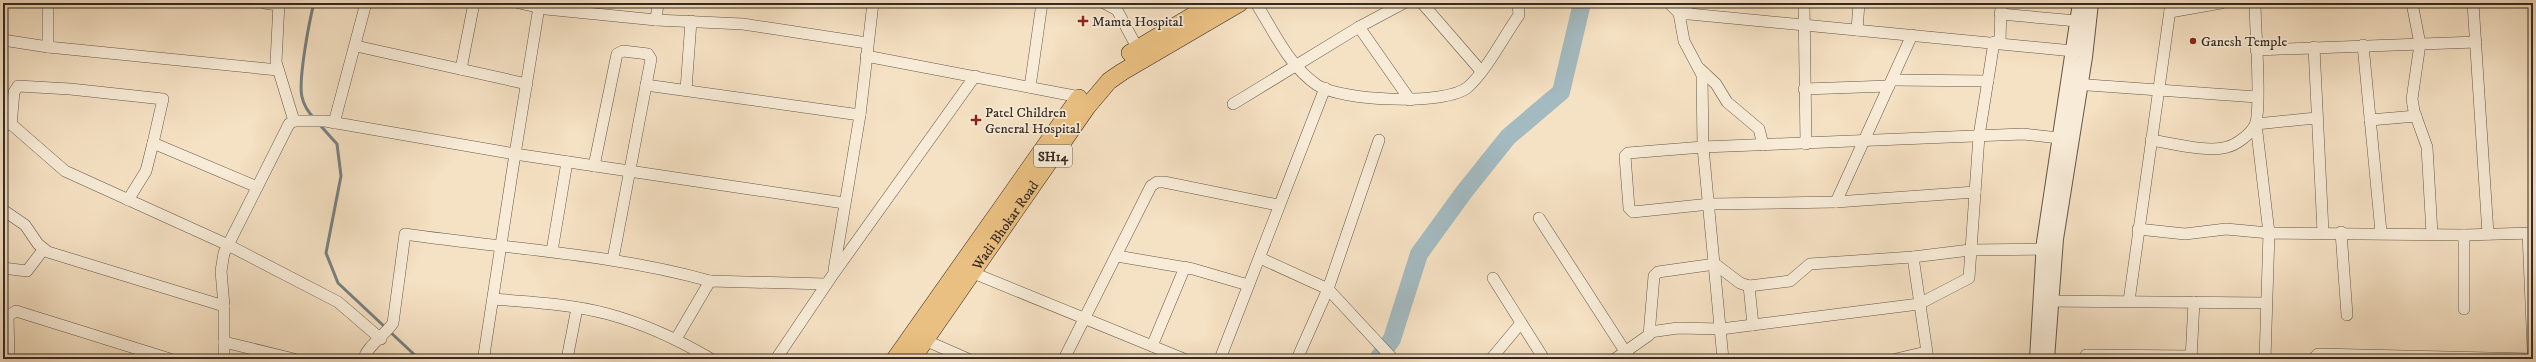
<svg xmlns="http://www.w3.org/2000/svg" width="2536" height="362" font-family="'IM FELL DW Pica',serif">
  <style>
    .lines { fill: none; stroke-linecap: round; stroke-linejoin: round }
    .stream { stroke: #778081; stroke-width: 3 }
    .river { stroke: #a3bac0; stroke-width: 18 }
    .minor-casing { stroke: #65574a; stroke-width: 12 }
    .tertiary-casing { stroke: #65574a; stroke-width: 16 }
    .primary-casing { stroke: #352922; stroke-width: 18 }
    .minor { stroke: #f8ecd8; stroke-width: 11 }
    .tertiary { stroke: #f8ecd8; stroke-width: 14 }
    .primary { stroke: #eac082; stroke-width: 17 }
    .poi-dot { fill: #8f2418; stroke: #f8ecd8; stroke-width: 1.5 }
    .labels { text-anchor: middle; stroke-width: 3.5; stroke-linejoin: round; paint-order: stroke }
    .shield { fill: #f8ecd8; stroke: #706459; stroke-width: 1 }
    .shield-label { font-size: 13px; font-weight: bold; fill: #352922 }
    .poi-label { font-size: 14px; fill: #352922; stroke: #f8ecd8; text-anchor: start }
    .street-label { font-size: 14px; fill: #352922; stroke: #f8ecd8 }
  </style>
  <rect width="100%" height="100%" fill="#f5e1c3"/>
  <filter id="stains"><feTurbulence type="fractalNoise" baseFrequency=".005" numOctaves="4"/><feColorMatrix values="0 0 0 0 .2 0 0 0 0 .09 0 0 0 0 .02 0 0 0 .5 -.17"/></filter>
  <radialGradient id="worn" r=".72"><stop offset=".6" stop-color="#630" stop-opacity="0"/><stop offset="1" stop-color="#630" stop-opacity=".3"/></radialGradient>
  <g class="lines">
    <g class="stream">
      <path d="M314,3C309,22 298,81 302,97C304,106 308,112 314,118"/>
      <polyline points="319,124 337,144 341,176 326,253 338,283 419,359"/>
    </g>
    <polyline class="river" points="1378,359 1392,339 1419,254 1464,192 1508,137 1561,92 1582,3"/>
    <defs>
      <g id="minor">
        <polyline points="48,3 48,47 278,70"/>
        <polyline points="264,3 278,5"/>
        <polyline points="279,3 276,62 294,121"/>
        <polyline points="519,3 546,9 656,20 743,24 867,43"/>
        <polyline points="1104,3 1117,10 1140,53"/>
        <path d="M1256,3C1274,32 1289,66 1317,85C1341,101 1446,106 1468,87C1487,70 1504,36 1519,15L1518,3"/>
        <polyline points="1422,3 1481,71"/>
        <polyline points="1669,3 1679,13 2073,51"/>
        <polyline points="1804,3 1806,144"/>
        <polyline points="2412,3 2420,44 2412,99 2414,111 2427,147 2432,234"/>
        <polyline points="2473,3 2488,234"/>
        <polyline points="2170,12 2221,3"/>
        <polyline points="1679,13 1684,41 1702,75 1703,147 1723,359"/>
        <polyline points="1686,14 1687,3"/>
        <polyline points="2000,14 2077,21"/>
        <polyline points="656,20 658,3"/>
        <polyline points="1359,27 1410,100"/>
        <polyline points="1857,30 1859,3"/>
        <polyline points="3,40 48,47"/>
        <polyline points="2000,43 2001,3"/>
        <polyline points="2363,45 2381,232"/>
        <polyline points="356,46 527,84"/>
        <polyline points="2314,47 2323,232"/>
        <polyline points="2256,50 2476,42"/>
        <polyline points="866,56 1080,97"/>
        <polyline points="461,69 474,3"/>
        <polyline points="1700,69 1716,84 1727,102 1759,129 1763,145"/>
        <polyline points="1892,80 1988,81"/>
        <polyline points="2074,84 2257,97"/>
        <polyline points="646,85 860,115"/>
        <polyline points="1030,87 1042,3"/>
        <polyline points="1804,89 1889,86"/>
        <polyline points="686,90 691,21"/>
        <polyline points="1233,104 1359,27 1404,3"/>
        <polyline points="3,117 65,171 228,245 338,302 381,339"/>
        <polyline points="2370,120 2416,116"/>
        <polyline points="334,123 366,3"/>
        <polyline points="11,125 14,92 18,86 70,89 163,99 153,143 257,187"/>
        <path d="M2151,140C2171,143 2208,153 2227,147C2236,145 2251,134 2255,125C2262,110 2255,25 2255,3"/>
        <polyline points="594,166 617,54 623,51 648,54 651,59 613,259"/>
        <polyline points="1975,192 1836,202 1710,204 1633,212 1629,208 1625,156 1628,153 1703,147 2023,134 2059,138"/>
        <polyline points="128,200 146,171 153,143"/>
        <polyline points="1836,202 1912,35"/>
        <polyline points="3,210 25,225 38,244 48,252 224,306"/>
        <polyline points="1539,218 1630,359"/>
        <polyline points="2138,229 2185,234 2226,229 2269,233 2256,124 2316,118"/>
        <polyline points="2341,232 2347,315"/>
        <polyline points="2528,233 2533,350"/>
        <polyline points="2464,235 2464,309"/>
        <polyline points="552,251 567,162"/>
        <polyline points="1117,256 1193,269 1248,285"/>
        <polyline points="1913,257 1928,359"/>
        <polyline points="1260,258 1328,289 1393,359"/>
        <polyline points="3,268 27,271 43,250"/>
        <polyline points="834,270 860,115 873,3"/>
        <polyline points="966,270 1184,359"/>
        <polyline points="1493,278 1544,359"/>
        <polyline points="1749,286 1753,325"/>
        <path d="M493,299C531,302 571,304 608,314C645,324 679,340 711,359"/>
        <polyline points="2045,301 2266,303"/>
        <polyline points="2129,301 2171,3"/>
        <polyline points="1650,332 1678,328 1721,329 1919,304 1969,278 1979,136 1994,42"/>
        <polyline points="920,338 968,359"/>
        <polyline points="676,339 710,281 826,284"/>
        <polyline points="224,342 294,359"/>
        <polyline points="1152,346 1185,267"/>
        <polyline points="2086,355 2192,356"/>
        <polyline points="9,359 8,316 16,311 170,359"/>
        <polyline points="224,359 224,306 221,271 224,253 289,124 294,121 325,121 515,154 539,7"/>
        <path d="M364,359C366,347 386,334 393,323L405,234C507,249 610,253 710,281"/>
        <polyline points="488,359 484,355 515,154 844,203"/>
        <polyline points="567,359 577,308"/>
        <polyline points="776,359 834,273 975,76"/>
        <polyline points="1064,359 1151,186 1157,182 1164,182 1278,205"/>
        <polyline points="1220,359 1325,88"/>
        <polyline points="1297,359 1328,289 1379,140"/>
        <polyline points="1491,359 1521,323"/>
        <polyline points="1615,359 1649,335 1654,276 1658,272 1715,264 1740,283 1749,286 1790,281 1810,264 1913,257 1970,250 2044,249"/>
        <polyline points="1896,359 1926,352"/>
        <polyline points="2191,359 2194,302"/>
        <polyline points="2265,359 2269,233 2464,235 2533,233"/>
        <polyline points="2313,359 2318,354 2533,359"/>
      </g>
      <g id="tertiary">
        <polyline points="2037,359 2044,242 2080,3"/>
        <polyline points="2047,359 2056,239 2085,57 2091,3"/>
      </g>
      <g id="primary">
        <polyline points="1130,53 1214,3"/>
        <polyline points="895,359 1079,98"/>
        <path id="s1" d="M912,359L1087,107L1109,81L1122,72L1240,3"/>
      </g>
    </defs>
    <use href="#minor" class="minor-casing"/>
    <use href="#tertiary" class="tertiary-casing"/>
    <use href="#primary" class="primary-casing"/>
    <use href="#minor" class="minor"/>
    <use href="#tertiary" class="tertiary"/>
    <use href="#primary" class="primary"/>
  </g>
  <g class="poi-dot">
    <path d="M1081 15h4v4h4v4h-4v4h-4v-4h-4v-4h4z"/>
    <circle cx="2193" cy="41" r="4"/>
    <path d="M974 114h4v4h4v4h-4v4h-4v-4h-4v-4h4z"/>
  </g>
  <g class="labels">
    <rect class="shield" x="1034" y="145" width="38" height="22" rx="3"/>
    <g class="shield-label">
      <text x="1053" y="161">SH14</text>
    </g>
    <g class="poi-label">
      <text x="1092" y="26">Mamta Hospital</text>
      <text x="2201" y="46">Ganesh Temple</text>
      <text x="985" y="117">Patel Children<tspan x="985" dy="16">General Hospital</tspan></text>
    </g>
    <g class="street-label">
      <text dy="5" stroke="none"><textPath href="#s1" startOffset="163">Wadi Bhokar Road</textPath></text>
    </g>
  </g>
  <rect width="2536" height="362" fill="none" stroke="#f5e1c3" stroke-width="16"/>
  <rect x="4" y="4" width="2528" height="354" fill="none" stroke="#352922" stroke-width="2"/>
  <rect x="8" y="8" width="2520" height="346" fill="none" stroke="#352922"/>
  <rect width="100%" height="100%" filter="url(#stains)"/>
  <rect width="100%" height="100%" fill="url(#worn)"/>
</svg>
